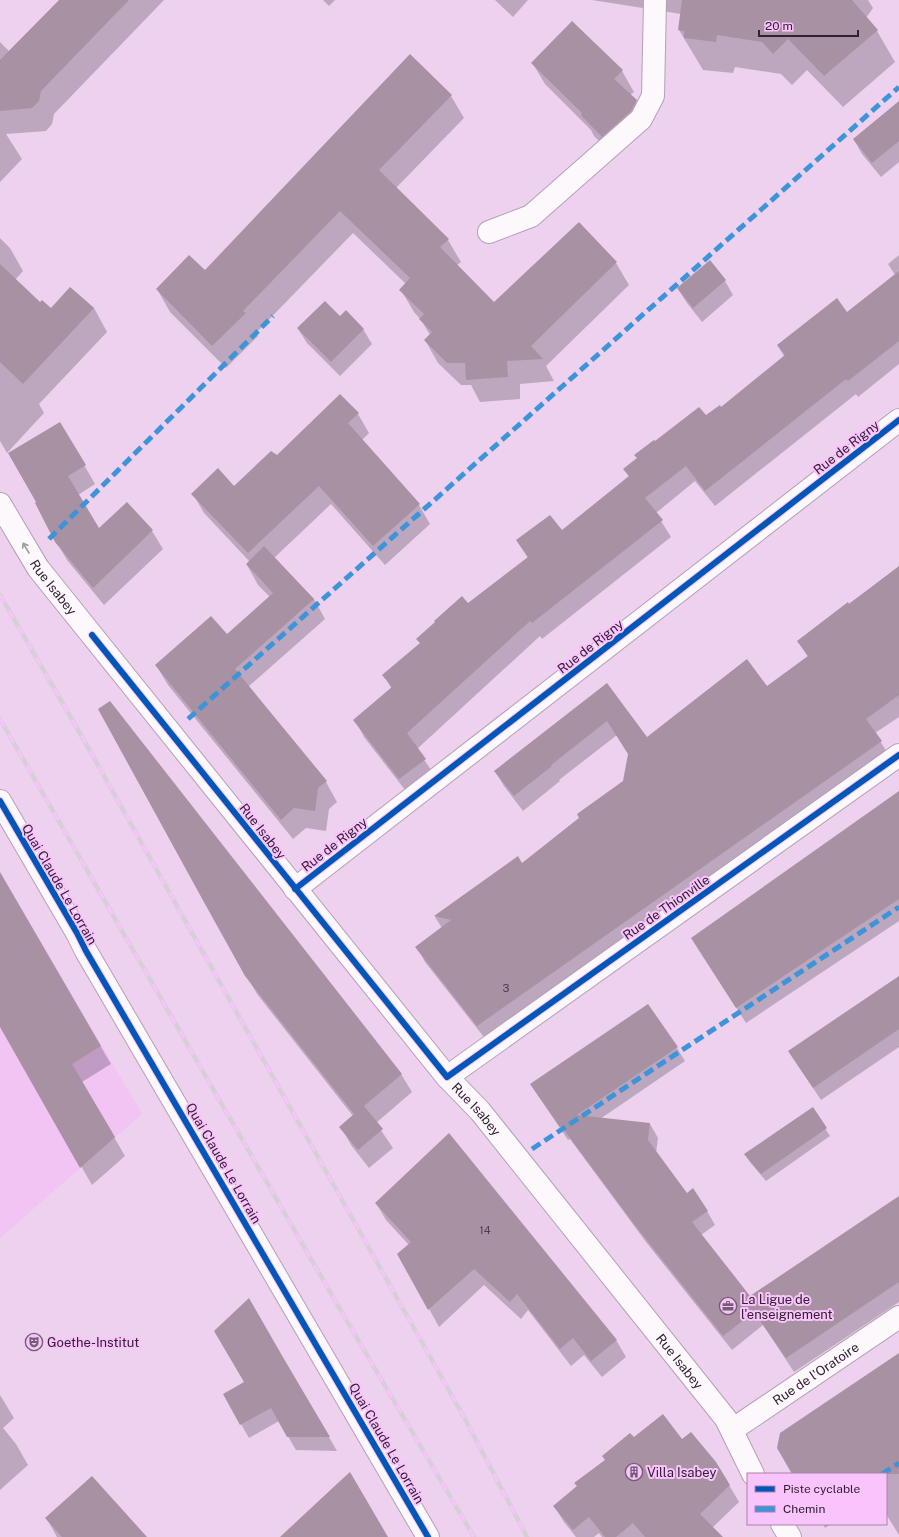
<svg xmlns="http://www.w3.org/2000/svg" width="899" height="1537" font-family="'Public Sans',sans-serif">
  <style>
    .built { fill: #f1c4f3 }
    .shadow { fill: #0003 }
    .building { fill: #a991a4 }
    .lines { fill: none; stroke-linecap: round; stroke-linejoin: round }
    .minor-casing { stroke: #b5a0b6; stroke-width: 24 }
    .minor { stroke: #fcf8fc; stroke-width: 22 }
    .rail-casing { stroke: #d7ced8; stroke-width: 4.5 }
    .rail { stroke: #f9c4fb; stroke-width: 3; stroke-dasharray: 9; stroke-linecap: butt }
    .quiet { stroke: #3d94d8; stroke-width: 5; stroke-dasharray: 10 5; stroke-linecap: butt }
    .cycleway-casing { stroke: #f9c4fb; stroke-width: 8 }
    .cycleway { stroke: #0057b8; stroke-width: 6 }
    .oneway { stroke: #a297a2 }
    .labels { text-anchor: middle; stroke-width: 4; stroke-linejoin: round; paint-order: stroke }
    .number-label { font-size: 11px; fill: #503c50 }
    .street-label { font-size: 13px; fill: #332034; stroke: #f9c4fb }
    .poi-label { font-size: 13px; fill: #332034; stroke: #f9c4fb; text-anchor: start }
  </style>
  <rect width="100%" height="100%" fill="#edd1ee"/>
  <polygon class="built" points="0,872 142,1114 0,1238"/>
  <g class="shadow">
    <polygon points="60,0 164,0 54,114 52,124 46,131 6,134 22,159 0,182 0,42 9,51"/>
    <polygon points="323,0 335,0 329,6"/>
    <polygon points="495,0 528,0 513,17"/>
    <polygon points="592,0 868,0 873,8 866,18 877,31 895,62 843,107 807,70 792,85 781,74 735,67 733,73 703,70 679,30 681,14"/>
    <polygon points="533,64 622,71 634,92 630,95 636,101 648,122 615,157 594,136 591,130 545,84"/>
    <polygon points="451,96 464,118 396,188 448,240 461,262 456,266 494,304 579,224 616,263 629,285 546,366 554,381 520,384 520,399 480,402 471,385 461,385 438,363 425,340 430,335 421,320 414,312 401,290 406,284 353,233 256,333 258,336 226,368 170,312 157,289 205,272"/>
    <polygon points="899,119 899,162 881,177 862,154 854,140"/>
    <polygon points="0,238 10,248 23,271 15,280 40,304 51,309 71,288 94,308 107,332 39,404 44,413 7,453 0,441"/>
    <polygon points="899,255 899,364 858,397 856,394 715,506 695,481 656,513 671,537 542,639 540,636 417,749 435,776 409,795 364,737 355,720 391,688 384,675 421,644 418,639 468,604 528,558 517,541 562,531 629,477 625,469 655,443 721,409 784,356 778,346 847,313 895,275 888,264"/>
    <polygon points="725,281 733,295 702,322 687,303 678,289"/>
    <polygon points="298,329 363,329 372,344 340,376 307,343"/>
    <polygon points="358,414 369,433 362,440 419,505 430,524 385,565 331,504 274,558 314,599 325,619 248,687 326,782 337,802 329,809 326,831 306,828 293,839 168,685 156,665 227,635 270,597 258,585 247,565 250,562 204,513 193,494 234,487 277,457"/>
    <polygon points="60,423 95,484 78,495 99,530 127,503 152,531 163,549 104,605 67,560 56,541"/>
    <polygon points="899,567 899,717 875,733 890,757 487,1041 425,962 417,947 442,928 435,917 518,858 522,864 624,782 629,755 617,735 559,780 560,781 523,811 504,786 495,771 607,684 647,738 767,687 808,657 798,641"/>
    <polygon points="899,792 899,921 746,1023 692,938"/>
    <polygon points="0,874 111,1064 82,1082 125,1156 92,1185 0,1025"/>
    <polygon points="246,975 401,1074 412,1092 376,1123 393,1148 369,1168 351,1145 341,1127 353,1116 257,994"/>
    <polygon points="899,977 899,1047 821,1100 797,1064"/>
    <polygon points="677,1048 685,1061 600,1119 650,1124 658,1138 656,1153 687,1194 707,1211 715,1225 701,1235 750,1297 899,1197 899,1302 794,1372 763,1325 732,1350 646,1242 570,1139 568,1140 531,1085"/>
    <polygon points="812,1108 830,1136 766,1181 749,1161 745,1154"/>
    <polygon points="376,1203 616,1340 626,1357 602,1377 584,1355 571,1366 528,1310 521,1319 484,1285 439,1327 399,1254 409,1245 386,1220"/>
    <polygon points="249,1300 337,1451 296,1450 279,1421 249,1438 241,1424 245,1382"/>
    <polygon points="899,1354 899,1535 886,1514 886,1474 793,1474"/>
    <polygon points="0,1395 14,1418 3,1428 16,1444 28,1465 0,1490"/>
    <polygon points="634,1438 682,1440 729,1485 739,1502 712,1528 717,1537 602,1537 599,1533 594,1537 576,1537 564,1522 554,1506"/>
    <polygon points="47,1519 146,1537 57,1537"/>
    <polygon points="823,1524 831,1524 825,1528"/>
  </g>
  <g class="building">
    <polygon points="59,0 129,0 41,91 39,101 32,108 0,111 0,60"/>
    <polygon points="682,0 852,0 878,30 824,76 788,39 773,54 762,42 717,35 716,42 684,38 684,31 678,30"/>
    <polygon points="572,21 623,70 614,79 637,100 631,111 602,137 581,115 582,113 531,63"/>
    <polygon points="410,54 452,95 379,170 449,239 440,247 494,302 579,222 617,262 531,346 543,359 507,361 508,377 466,380 465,363 447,363 424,340 432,332 419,319 424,314 399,290 410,278 340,211 243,311 246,313 212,346 156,289 189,255 205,270"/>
    <polygon points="899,101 899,141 872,163 853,139"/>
    <polygon points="710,260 726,280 693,308 677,288"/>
    <polygon points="0,264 40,302 42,300 51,308 70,287 94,308 23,384 0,362"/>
    <polygon points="899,271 899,341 848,381 846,379 705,491 686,466 645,498 663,520 532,623 530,621 407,733 426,759 399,779 353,720 392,687 382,675 420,643 416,639 435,622 434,621 462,596 468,603 528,557 516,540 550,515 562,530 629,476 623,469 637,458 634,455 654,440 655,441 699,407 706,415 720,405 721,407 785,355 777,345 837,298 847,312"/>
    <polygon points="325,301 340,316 346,310 364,329 331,362 297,328"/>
    <polygon points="340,394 359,413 348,423 420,504 373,546 319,486 248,553 191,494 218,468 234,486 271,451 277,455"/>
    <polygon points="60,422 86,465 68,476 99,528 127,502 153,530 93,588 55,542 35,503 36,502 8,453"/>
    <polygon points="264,546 314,599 235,669 327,781 318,788 315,811 294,808 281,820 155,665 211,616 227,634 273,593 246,564"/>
    <polygon points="899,566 899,695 866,719 882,741 477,1026 415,947 451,920 434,916 518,856 522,863 579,818 577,814 623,781 628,754 607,721 551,765 552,766 514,796 494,771 607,683 647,737 747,659 767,686 808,656 797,641 848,602 849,604"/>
    <polygon points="110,701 402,1074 364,1106 383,1129 358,1150 339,1127 354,1114 245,976 205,904 98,709"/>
    <polygon points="899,791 899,899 736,1008 691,938"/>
    <polygon points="0,872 101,1046 72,1064 115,1137 80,1168 0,1027"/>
    <polygon points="899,976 899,1029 813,1088 788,1051"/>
    <polygon points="648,1004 678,1047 577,1115 650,1123 648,1140 687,1193 693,1188 708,1211 692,1222 750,1296 899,1196 899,1282 786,1358 754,1312 723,1336 637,1228 561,1126 560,1127 530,1084"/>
    <polygon points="813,1107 827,1128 761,1174 744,1154"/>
    <polygon points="449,1133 617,1340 591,1361 573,1338 560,1349 517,1294 510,1302 474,1269 428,1310 397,1254 411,1242 375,1203"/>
    <polygon points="249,1298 284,1359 330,1437 287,1437 271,1408 240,1425 223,1394 244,1382 214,1331"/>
    <polygon points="899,1353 899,1474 792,1474 777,1448 780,1433"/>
    <polygon points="663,1414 682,1439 691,1432 716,1462 730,1485 700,1514 723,1537 645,1537 633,1523 616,1537 605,1537 589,1517 573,1530 553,1506 577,1486 574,1483 605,1460 602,1456 630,1433 634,1437"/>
    <polygon points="350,1472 388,1537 280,1537 339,1482"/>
    <polygon points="92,1476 147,1537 62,1537 45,1518"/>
  </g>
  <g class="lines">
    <defs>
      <g id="minor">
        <polyline points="489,232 531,216 641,119 653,96 655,0"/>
        <path id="s1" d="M0,504L38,568L447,1077L480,1111L726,1419L753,1474"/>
        <polyline points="0,801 77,933 86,951 428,1537"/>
        <polyline points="295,889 899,420"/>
        <polyline points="447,1077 899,755"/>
        <path id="s2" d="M732,1430L899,1317"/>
        <polyline points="782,1524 790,1537"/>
      </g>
    </defs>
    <use href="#minor" class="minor-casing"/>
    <use href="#minor" class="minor"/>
    <defs>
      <g id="rail">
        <polyline points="0,595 81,735 465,1419 527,1537"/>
        <polyline points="0,719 337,1304 474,1537"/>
      </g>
    </defs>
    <use href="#rail" class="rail-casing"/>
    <use href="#rail" class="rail"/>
    <g class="quiet">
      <polyline points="49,539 273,316"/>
      <polyline points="188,719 899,87"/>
      <polyline points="532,1149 899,907"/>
      <polyline points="882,1474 899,1463"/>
    </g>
    <defs>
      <g id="cycleway">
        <polyline points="92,635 447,1077 899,755"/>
        <polyline points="0,801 77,933 86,951 428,1537"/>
        <polyline points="295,889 899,420"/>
      </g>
    </defs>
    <use href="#cycleway" class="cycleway-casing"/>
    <use href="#cycleway" class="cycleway"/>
  </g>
  <defs><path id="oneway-shaft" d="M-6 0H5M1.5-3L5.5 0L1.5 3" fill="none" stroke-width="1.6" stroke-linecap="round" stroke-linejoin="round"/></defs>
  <use class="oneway" href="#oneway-shaft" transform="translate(26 548) rotate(-121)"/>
  <defs>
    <symbol id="office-ring" viewBox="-11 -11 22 22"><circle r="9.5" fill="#f9c4fb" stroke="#745e75" stroke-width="1.5"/><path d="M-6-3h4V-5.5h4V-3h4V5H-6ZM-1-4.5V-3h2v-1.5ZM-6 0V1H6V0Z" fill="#745e75"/></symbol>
    <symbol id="theatre-ring" viewBox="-11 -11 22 22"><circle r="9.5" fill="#f9c4fb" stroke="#745e75" stroke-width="1.5"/><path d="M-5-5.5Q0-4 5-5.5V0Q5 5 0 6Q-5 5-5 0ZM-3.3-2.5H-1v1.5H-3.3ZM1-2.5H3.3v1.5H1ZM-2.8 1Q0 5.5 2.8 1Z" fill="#745e75"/></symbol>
    <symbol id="building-ring" viewBox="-11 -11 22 22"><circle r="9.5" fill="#f9c4fb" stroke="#745e75" stroke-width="1.5"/><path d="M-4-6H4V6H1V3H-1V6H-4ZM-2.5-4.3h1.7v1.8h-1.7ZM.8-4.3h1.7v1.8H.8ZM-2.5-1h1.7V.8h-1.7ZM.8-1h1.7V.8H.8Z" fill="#745e75"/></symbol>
  </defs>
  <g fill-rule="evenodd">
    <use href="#office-ring" x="718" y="1296" width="20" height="20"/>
    <use href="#theatre-ring" x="24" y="1332" width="20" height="20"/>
    <use href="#building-ring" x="624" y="1462" width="20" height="20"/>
  </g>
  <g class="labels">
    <g class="number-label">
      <text x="506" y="992">3</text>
      <text x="485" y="1234">14</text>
    </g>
    <g class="street-label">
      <text transform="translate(846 447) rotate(-38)" y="5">Rue de Rigny</text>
      <text dy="5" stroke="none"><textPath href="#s1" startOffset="99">Rue Isabey</textPath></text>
      <text transform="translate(590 646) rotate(-38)" y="5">Rue de Rigny</text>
      <text transform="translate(263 831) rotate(52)" y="5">Rue Isabey</text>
      <text transform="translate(334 844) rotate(-38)" y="5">Rue de Rigny</text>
      <text transform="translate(60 884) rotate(60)" y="5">Quai Claude Le Lorrain</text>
      <text transform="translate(666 907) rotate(-35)" y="5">Rue de Thionville</text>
      <text dy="5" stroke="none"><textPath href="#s1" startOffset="771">Rue Isabey</textPath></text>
      <text transform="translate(224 1163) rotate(60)" y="5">Quai Claude Le Lorrain</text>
      <text dy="5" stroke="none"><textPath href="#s1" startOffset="1095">Rue Isabey</textPath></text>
      <text dy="5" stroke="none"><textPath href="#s2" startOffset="101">Rue de l'Oratoire</textPath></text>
      <text transform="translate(387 1443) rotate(60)" y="5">Quai Claude Le Lorrain</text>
    </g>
    <g class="poi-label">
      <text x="741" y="1304">La Ligue de<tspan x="741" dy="15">l'enseignement</tspan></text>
      <text x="47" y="1347">Goethe-Institut</text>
      <text x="647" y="1477">Villa Isabey</text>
    </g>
  </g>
  <rect x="747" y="1473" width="140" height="52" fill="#f9c4fb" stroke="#aa82ab"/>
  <rect x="755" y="1486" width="20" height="6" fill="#0057b8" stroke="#aa82ab"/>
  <text x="783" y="1493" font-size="12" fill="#332034">Piste cyclable</text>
  <rect x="755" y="1506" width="20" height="6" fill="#3d94d8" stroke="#aa82ab"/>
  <text x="783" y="1513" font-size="12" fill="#332034">Chemin</text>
  <path d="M759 30v6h99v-6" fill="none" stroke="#332034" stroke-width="2"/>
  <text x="765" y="30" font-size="12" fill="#332034" stroke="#f9c4fb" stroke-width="3" paint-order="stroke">20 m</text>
</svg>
